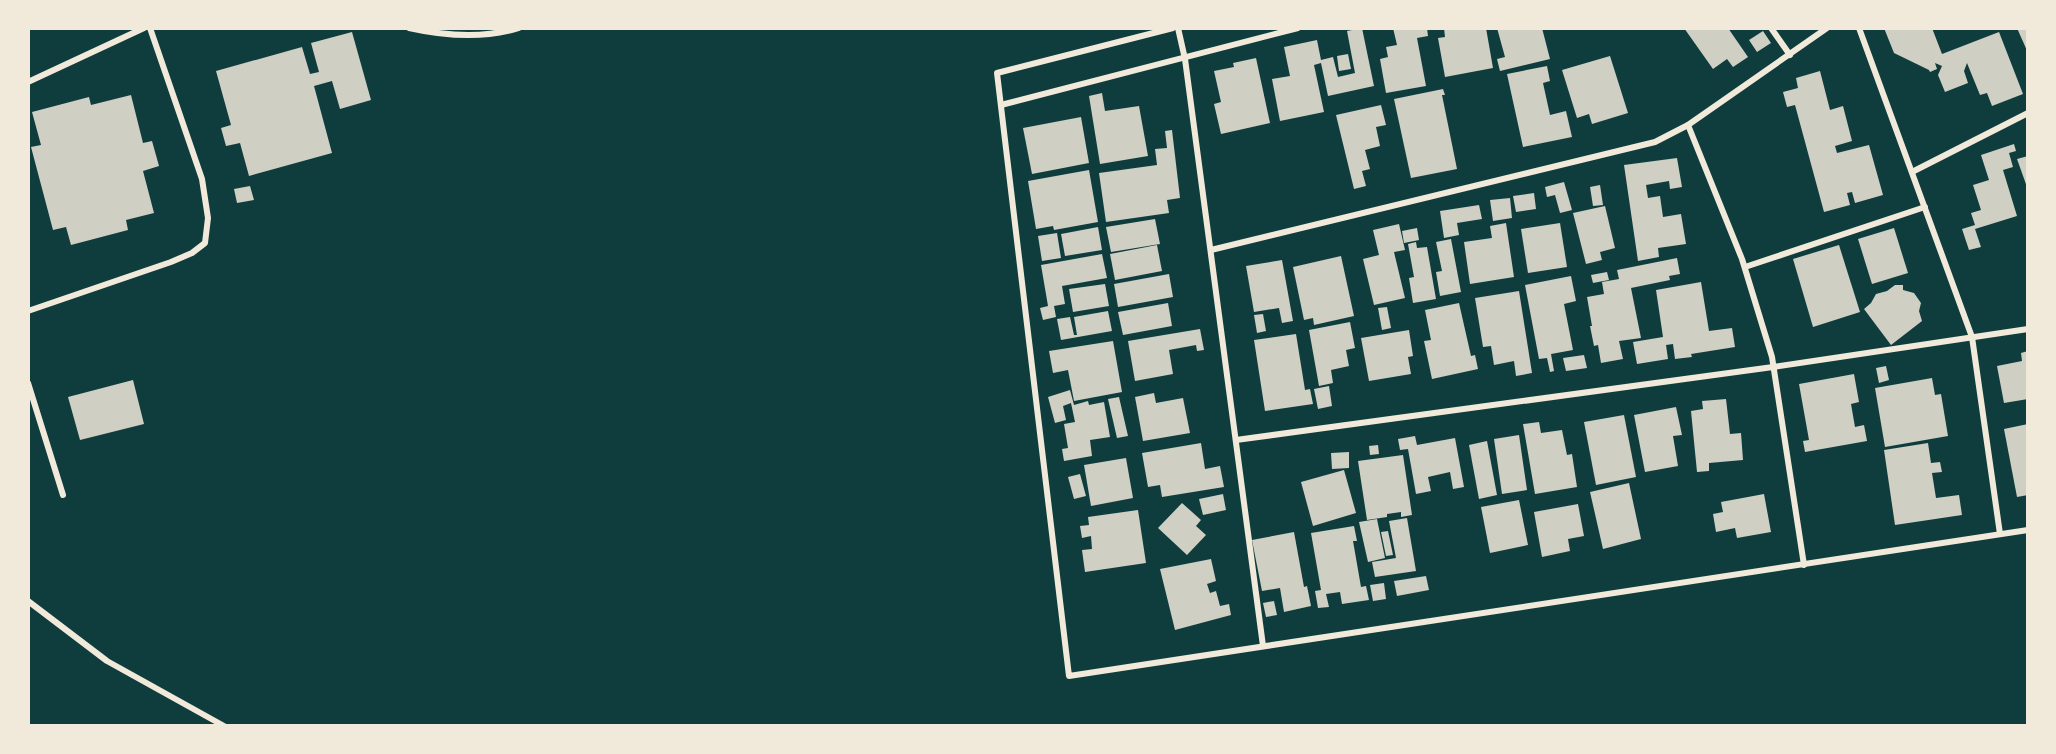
<svg xmlns="http://www.w3.org/2000/svg" width="2056" height="754" font-family="Inter,sans-serif">
  <style>
    .building { fill: #cfcfc3 }
    .lines { fill: none; stroke-linecap: round; stroke-linejoin: round }
    .minor { stroke: #f1e9da; stroke-width: 6 }
  </style>
  <rect width="100%" height="100%" fill="#0f3d3e"/>
  <g class="building">
    <polygon points="1362,28 1374,86 1328,96 1321,63 1314,65 1324,112 1280,121 1272,79 1290,76 1284,47 1317,40 1321,60 1333,57 1338,77 1355,73 1347,31"/>
    <polygon points="1393,28 1427,28 1428,36 1417,38 1426,86 1386,93 1380,59 1388,57 1386,47 1397,45"/>
    <polygon points="1444,28 1486,28 1493,68 1445,77 1438,38 1445,37"/>
    <polygon points="1497,28 1542,28 1550,59 1500,71 1497,59 1505,57"/>
    <polygon points="1684,28 1728,28 1748,57 1733,67 1727,59 1713,69"/>
    <polygon points="1884,28 1932,28 1942,54 1999,32 2023,94 1992,106 1987,93 1980,95 1967,63 1964,71 1968,83 1945,92 1938,75 1942,66 1935,63 1937,69 1930,72 1929,70 1894,53"/>
    <polygon points="2017,28 2028,28 2028,53"/>
    <polygon points="1763,31 1771,43 1757,52 1749,40"/>
    <polygon points="352,32 371,100 340,109 332,81 314,86 332,153 249,176 240,143 226,146 221,128 231,125 216,71 302,47 310,74 319,72 311,43"/>
    <polygon points="1348,54 1351,69 1339,71 1337,56"/>
    <polygon points="1610,56 1628,113 1592,124 1589,114 1577,118 1562,70"/>
    <polygon points="1256,58 1270,123 1221,134 1214,104 1221,102 1214,71 1234,67 1233,63"/>
    <polygon points="1547,66 1550,81 1543,83 1550,115 1566,111 1572,137 1523,147 1507,74"/>
    <polygon points="1820,71 1830,110 1843,106 1852,141 1835,146 1837,153 1869,145 1883,195 1855,203 1852,192 1847,193 1850,205 1824,212 1795,105 1787,107 1783,92 1798,88 1796,78"/>
    <polygon points="1443,89 1445,95 1442,95 1457,169 1411,178 1394,99"/>
    <polygon points="1102,93 1105,111 1139,106 1148,156 1100,164 1089,96"/>
    <polygon points="131,95 143,143 152,141 159,166 143,171 154,213 126,220 128,230 71,245 66,227 53,230 31,147 41,145 32,112 89,97 91,105"/>
    <polygon points="1381,105 1386,125 1376,127 1380,146 1365,150 1370,169 1362,171 1366,186 1354,189 1336,115"/>
    <polygon points="1081,117 1089,163 1032,174 1023,128"/>
    <polygon points="1172,130 1180,198 1167,200 1169,213 1106,222 1099,173 1157,165 1155,149 1167,148 1165,131"/>
    <polygon points="2014,144 2016,151 2009,153 2013,167 2003,170 2017,216 1975,229 1981,247 1969,250 1962,229 1975,225 1971,213 1981,210 1973,185 1989,180 1981,155"/>
    <polygon points="2028,156 2028,187 2027,187 2017,159"/>
    <polygon points="1677,158 1682,187 1670,189 1669,181 1646,185 1648,198 1660,196 1663,217 1681,214 1686,244 1658,248 1659,257 1638,261 1624,165"/>
    <polygon points="1089,170 1098,222 1054,230 1053,226 1036,229 1028,181"/>
    <polygon points="1564,182 1572,210 1560,213 1555,195 1547,197 1545,187"/>
    <polygon points="1600,185 1603,205 1593,206 1590,187"/>
    <polygon points="250,186 254,200 237,203 234,189"/>
    <polygon points="1534,193 1536,209 1516,212 1513,196"/>
    <polygon points="1510,198 1512,218 1493,221 1490,200"/>
    <polygon points="1479,205 1482,219 1457,223 1459,235 1444,238 1440,211"/>
    <polygon points="1605,206 1615,248 1600,252 1602,260 1586,264 1573,213"/>
    <polygon points="1155,219 1160,244 1111,252 1106,227"/>
    <polygon points="1506,223 1514,277 1470,284 1464,242 1492,238 1490,226"/>
    <polygon points="1560,223 1567,267 1528,273 1521,229"/>
    <polygon points="1399,224 1405,250 1394,252 1405,298 1374,305 1363,259 1379,255 1373,230"/>
    <polygon points="1098,227 1102,250 1065,256 1061,234"/>
    <polygon points="1417,228 1419,240 1404,243 1402,231"/>
    <polygon points="1894,228 1908,273 1872,284 1858,239"/>
    <polygon points="1057,233 1061,258 1042,261 1038,236"/>
    <polygon points="1451,239 1461,292 1440,296 1436,272 1442,271 1436,242"/>
    <polygon points="1416,242 1417,248 1427,247 1436,299 1413,303 1409,278 1414,277 1408,244"/>
    <polygon points="1157,245 1162,271 1115,280 1110,254"/>
    <polygon points="1839,245 1860,312 1813,327 1793,259"/>
    <polygon points="1102,254 1107,278 1062,286 1065,304 1054,306 1056,317 1043,320 1040,308 1048,306 1041,265"/>
    <polygon points="1341,256 1354,316 1314,325 1313,318 1304,320 1293,267"/>
    <polygon points="1677,258 1680,274 1669,276 1670,280 1631,288 1641,338 1619,341 1623,359 1601,363 1598,345 1594,346 1590,326 1592,326 1587,297 1604,294 1602,282 1619,279 1617,270"/>
    <polygon points="1282,260 1293,321 1282,323 1279,308 1254,312 1246,266"/>
    <polygon points="1607,272 1609,280 1593,283 1591,275"/>
    <polygon points="1169,274 1173,297 1118,307 1114,284"/>
    <polygon points="1571,276 1576,301 1564,304 1573,350 1551,354 1554,371 1550,372 1547,358 1539,359 1525,285"/>
    <polygon points="1701,282 1709,331 1732,328 1735,347 1691,354 1692,357 1675,359 1673,344 1666,345 1668,359 1637,364 1633,342 1663,337 1656,290"/>
    <polygon points="1105,284 1109,306 1073,312 1069,289"/>
    <polygon points="1895,285 1903,285 1903,290 1914,293 1921,303 1919,311 1922,321 1891,345 1864,309 1871,303 1876,294 1887,291"/>
    <polygon points="1519,291 1532,373 1516,376 1514,361 1494,365 1491,346 1483,347 1475,298"/>
    <polygon points="1168,303 1172,326 1123,335 1118,312"/>
    <polygon points="1459,303 1471,356 1475,355 1478,369 1432,379 1424,341 1431,340 1425,310"/>
    <polygon points="1387,307 1391,328 1382,330 1378,308"/>
    <polygon points="1108,311 1112,331 1061,340 1057,319 1070,317 1074,335 1077,335 1074,317"/>
    <polygon points="1263,314 1266,331 1257,333 1254,315"/>
    <polygon points="1350,322 1355,348 1346,350 1349,366 1331,370 1333,383 1319,386 1309,330"/>
    <polygon points="1200,329 1204,350 1197,351 1196,345 1169,350 1173,374 1135,381 1128,341"/>
    <polygon points="1409,330 1413,356 1408,357 1411,374 1369,381 1361,338"/>
    <polygon points="1296,334 1305,390 1310,389 1313,404 1265,411 1254,340"/>
    <polygon points="1113,341 1122,392 1074,401 1068,370 1053,373 1049,351"/>
    <polygon points="2028,351 2028,399 2004,403 1997,366 2022,361 2021,353"/>
    <polygon points="1584,355 1587,368 1566,371 1563,358"/>
    <polygon points="1886,366 1889,380 1879,383 1876,368"/>
    <polygon points="1854,374 1859,402 1851,404 1855,427 1864,425 1867,441 1805,452 1803,441 1809,440 1799,384"/>
    <polygon points="1932,378 1935,395 1941,394 1948,436 1885,447 1875,388"/>
    <polygon points="133,380 144,424 80,440 68,397"/>
    <polygon points="1329,386 1332,406 1318,409 1314,389"/>
    <polygon points="1070,390 1074,405 1088,401 1089,405 1104,402 1110,437 1090,440 1092,456 1064,461 1062,449 1068,448 1064,424 1075,422 1071,403 1063,406 1066,420 1055,423 1048,397"/>
    <polygon points="1154,393 1156,403 1183,398 1190,433 1143,441 1135,397"/>
    <polygon points="1119,397 1128,436 1117,438 1108,399"/>
    <polygon points="1726,399 1730,434 1741,433 1743,460 1709,463 1709,471 1697,472 1691,411 1703,409 1702,401"/>
    <polygon points="1676,407 1682,435 1673,436 1678,466 1645,472 1634,415"/>
    <polygon points="1624,415 1636,477 1596,485 1584,422"/>
    <polygon points="1539,422 1541,433 1562,430 1567,455 1572,454 1577,487 1535,494 1523,424"/>
    <polygon points="2028,424 2028,495 2017,497 2004,429"/>
    <polygon points="1519,435 1527,490 1502,494 1494,439"/>
    <polygon points="1415,436 1417,445 1455,438 1464,487 1453,489 1450,472 1428,477 1431,491 1416,494 1408,449 1400,450 1398,439"/>
    <polygon points="1487,441 1497,495 1479,499 1469,445"/>
    <polygon points="1201,443 1205,469 1220,466 1224,487 1162,497 1160,485 1148,487 1142,453"/>
    <polygon points="1928,443 1931,463 1940,462 1942,472 1932,473 1936,498 1959,495 1962,515 1895,525 1884,450"/>
    <polygon points="1378,445 1379,454 1370,455 1369,446"/>
    <polygon points="1349,452 1349,468 1332,469 1331,453"/>
    <polygon points="1403,455 1412,515 1401,517 1401,512 1387,514 1387,517 1367,520 1358,461"/>
    <polygon points="1126,458 1133,498 1091,506 1084,465"/>
    <polygon points="1344,470 1356,513 1313,526 1301,482"/>
    <polygon points="1080,474 1086,496 1074,499 1068,477"/>
    <polygon points="1629,483 1641,539 1603,549 1590,492"/>
    <polygon points="1223,494 1226,510 1203,515 1199,499"/>
    <polygon points="1764,494 1771,532 1737,538 1735,528 1716,532 1713,514 1723,512 1721,502"/>
    <polygon points="1519,500 1528,545 1490,553 1481,507"/>
    <polygon points="1182,503 1201,520 1196,526 1206,535 1187,555 1158,528"/>
    <polygon points="1578,504 1584,536 1568,539 1570,551 1542,557 1534,512"/>
    <polygon points="1138,510 1146,563 1085,572 1082,550 1092,549 1091,536 1082,538 1080,526 1089,525 1088,517"/>
    <polygon points="1407,518 1416,571 1375,577 1372,562 1396,558 1389,521"/>
    <polygon points="1377,519 1385,558 1368,562 1359,522"/>
    <polygon points="1354,526 1357,541 1353,541 1361,587 1366,586 1369,600 1342,604 1340,592 1326,594 1329,607 1318,608 1315,591 1321,590 1311,533"/>
    <polygon points="1388,531 1393,555 1386,556 1381,532"/>
    <polygon points="1294,532 1304,587 1307,586 1311,606 1284,612 1280,588 1262,591 1252,540"/>
    <polygon points="1211,559 1216,581 1207,584 1210,593 1216,591 1220,606 1229,604 1231,615 1175,630 1160,569"/>
    <polygon points="1426,576 1429,590 1397,596 1394,581"/>
    <polygon points="1384,583 1386,599 1373,601 1370,585"/>
    <polygon points="1274,601 1277,615 1266,617 1263,603"/>
  </g>
  <g class="lines">
    <g class="minor">
      <path d="M409,28C445,36 483,39 519,28"/>
      <polyline points="1173,28 997,73 1069,676 2028,530"/>
      <polyline points="1178,28 1185,59 1263,646"/>
      <polyline points="1771,28 1790,55"/>
      <polyline points="1859,28 1972,337 2000,534"/>
      <polyline points="28,82 144,28"/>
      <polyline points="1001,105 1298,28"/>
      <polyline points="1688,125 1742,259 1772,357 1804,565"/>
      <polyline points="1912,172 2028,113"/>
      <polyline points="1211,250 1655,142 1688,125 1827,28"/>
      <polyline points="1745,267 1925,207"/>
      <polyline points="28,311 171,262 192,253 205,243 208,218 202,179 150,28"/>
      <polyline points="28,383 63,495"/>
      <polyline points="1236,440 1773,367 2028,329"/>
      <polyline points="28,601 107,661 224,726"/>
    </g>
  </g>
  <rect width="2056" height="754" fill="none" stroke="#f1e9da" stroke-width="60"/>
</svg>
